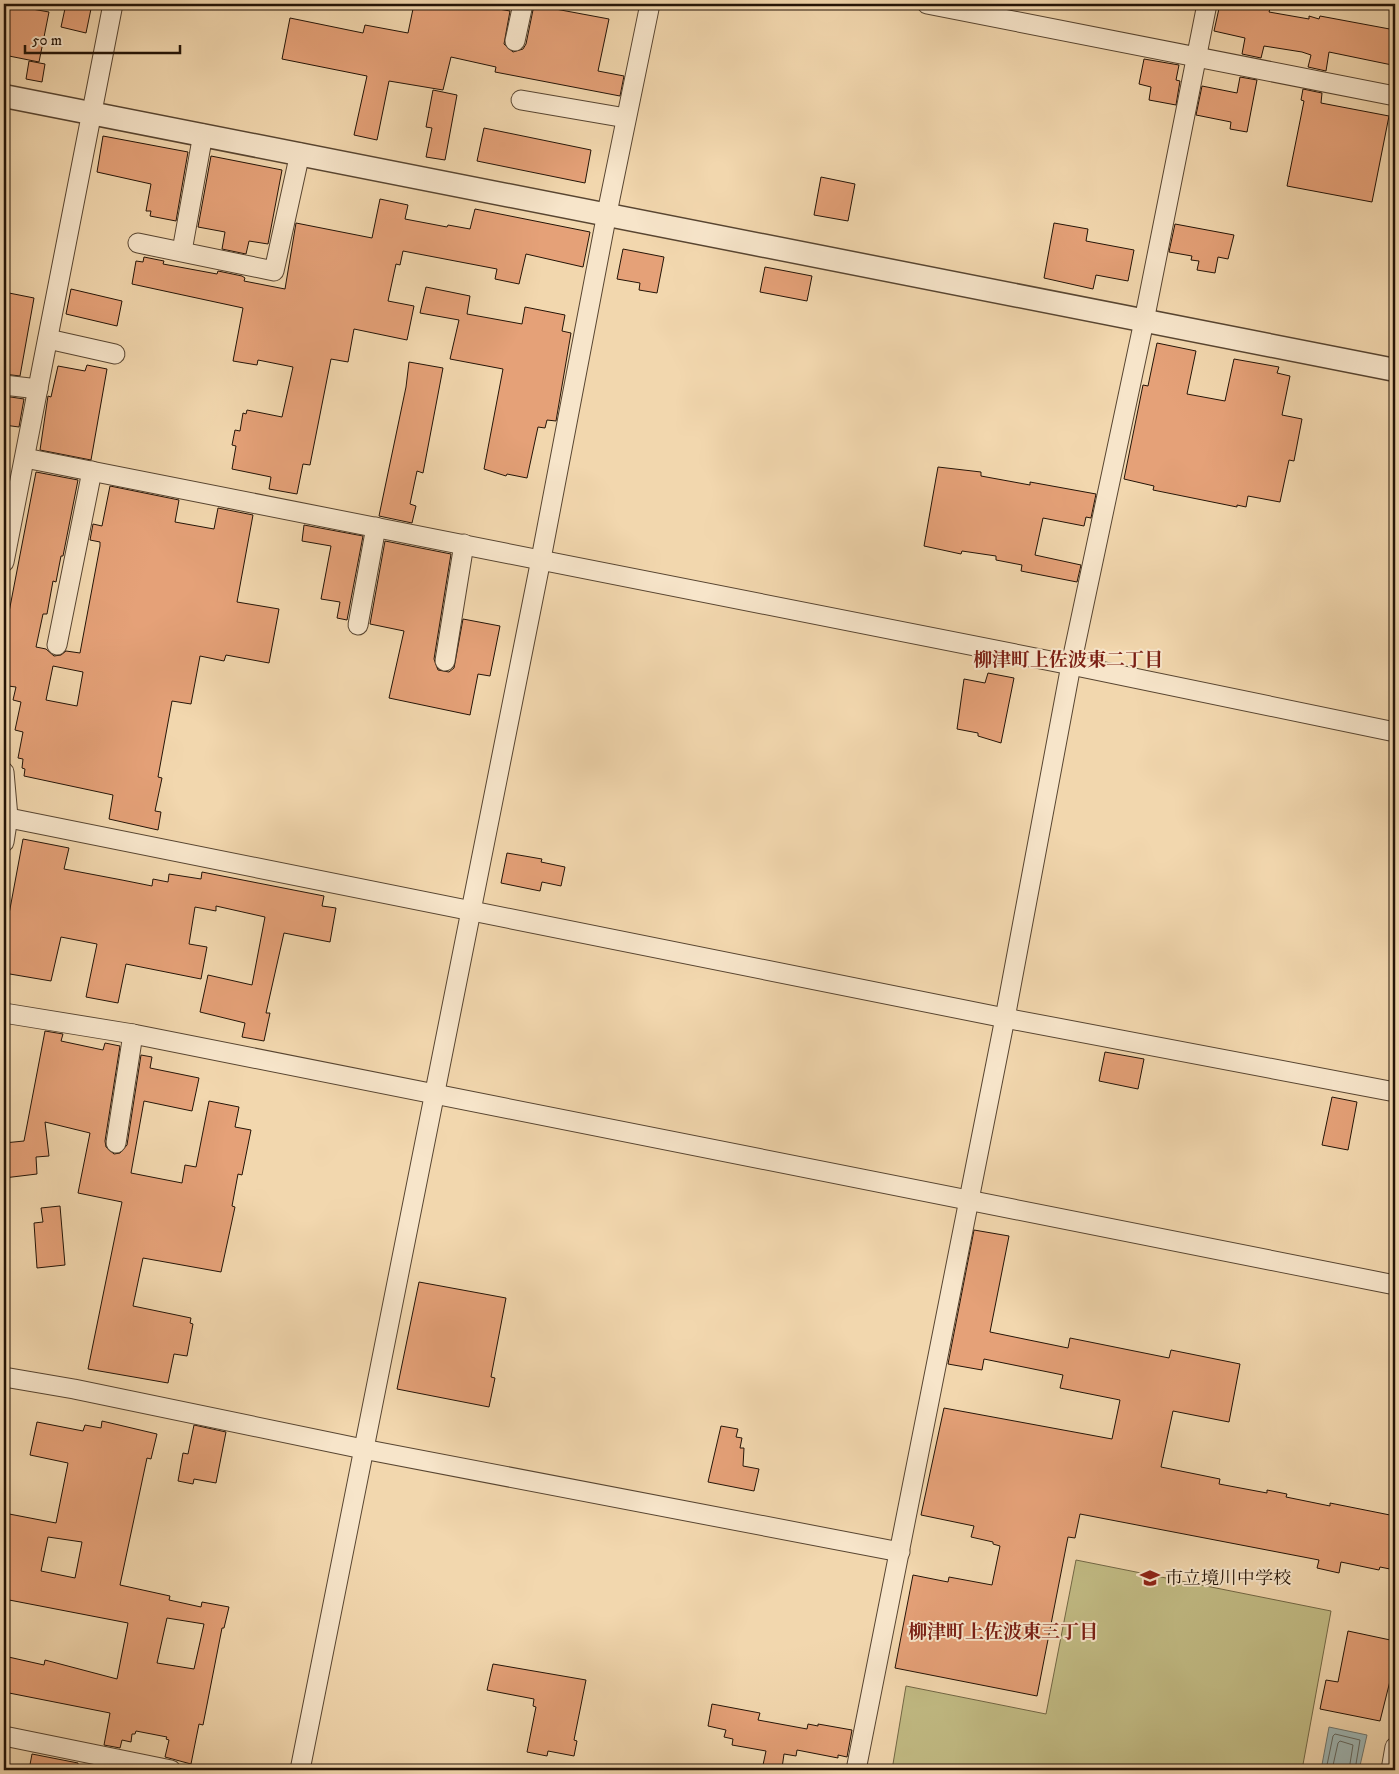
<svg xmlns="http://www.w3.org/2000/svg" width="1399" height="1774" font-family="'IM FELL DW Pica','Noto Serif JP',serif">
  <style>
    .green { fill: #c2bc85; stroke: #736846 }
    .water { fill: #9fb7b5; stroke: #6e766f }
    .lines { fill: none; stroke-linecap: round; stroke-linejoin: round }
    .shore { stroke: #62665e; stroke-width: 1 }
    .building { fill: #e5a178; stroke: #241407; fill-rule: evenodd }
    .minor-casing { stroke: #584531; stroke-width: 21 }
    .tertiary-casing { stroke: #584531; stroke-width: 25 }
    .minor { stroke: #f7e5ca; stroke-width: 19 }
    .tertiary { stroke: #f7e5ca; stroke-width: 22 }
    .labels { text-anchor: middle; stroke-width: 4; stroke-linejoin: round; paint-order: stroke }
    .poi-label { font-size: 18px; fill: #241407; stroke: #f7e5ca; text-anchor: start }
    .neighbourhood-label { font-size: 19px; font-weight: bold; fill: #7a1f14; stroke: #f7e5ca }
  </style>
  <rect width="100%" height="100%" fill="#f2d7ae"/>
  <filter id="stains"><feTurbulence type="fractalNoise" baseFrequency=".004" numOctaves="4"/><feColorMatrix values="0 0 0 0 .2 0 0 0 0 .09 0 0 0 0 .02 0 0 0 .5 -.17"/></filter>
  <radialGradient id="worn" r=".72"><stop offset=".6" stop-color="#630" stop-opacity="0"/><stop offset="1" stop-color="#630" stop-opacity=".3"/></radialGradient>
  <polygon class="green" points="1076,1560 1331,1611 1302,1770 892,1770 906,1686 1046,1714"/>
  <polygon class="water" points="1329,1727 1367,1735 1359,1770 1321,1770"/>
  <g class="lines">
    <g class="shore">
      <polyline points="1326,1770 1333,1736 1335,1734 1360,1740 1355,1770"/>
      <polyline points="1332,1770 1338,1743 1340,1741 1353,1745 1349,1770"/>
    </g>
  </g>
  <g class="building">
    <polygon points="4,4 49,12 39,62 4,55"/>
    <polygon points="66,4 92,4 86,33 61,27"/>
    <polygon points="414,4 471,4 510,11 504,44 513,52 523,49 526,44 534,5 609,19 598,71 624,76 620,96 495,72 496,67 451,57 443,90 389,81 377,140 354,135 367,76 282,59 290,18 363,33 365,25 408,33"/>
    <polygon points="1220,4 1247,4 1270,9 1269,12 1309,19 1309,16 1319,19 1320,16 1395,30 1395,63 1392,62 1392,65 1329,52 1326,71 1308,67 1311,55 1302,52 1264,46 1261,58 1242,54 1245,38 1214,31"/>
    <polygon points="1144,59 1179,65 1176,80 1180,81 1176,105 1149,100 1151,87 1139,84"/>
    <polygon points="29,61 45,64 42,82 26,79"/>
    <polygon points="1240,77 1257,80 1247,132 1230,129 1231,122 1196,115 1202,86 1237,93"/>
    <polygon points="1303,89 1322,93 1321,103 1389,116 1372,202 1287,186 1304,101 1301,100"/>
    <polygon points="433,90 457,95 445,160 426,157 432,128 426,127"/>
    <polygon points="484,128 591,150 585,183 477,161"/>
    <polygon points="103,136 188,152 176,221 150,216 151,211 146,211 151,184 97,172"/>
    <polygon points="211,156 282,170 268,244 249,241 246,254 222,249 225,232 198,227"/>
    <polygon points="821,177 855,184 848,221 814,215"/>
    <polygon points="380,199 408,205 405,219 447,227 448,225 470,229 475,209 590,232 583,267 526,254 519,284 495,279 497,269 403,251 400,265 396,264 388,301 414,306 407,340 354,329 348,362 331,359 310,465 303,464 297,494 269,489 271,477 232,469 236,446 232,445 235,430 240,431 243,413 246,414 247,410 282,417 293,367 258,360 257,365 233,361 243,308 132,284 136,261 143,262 144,257 164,261 163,264 217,274 218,271 242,276 245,278 244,281 285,289 296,223 372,238"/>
    <polygon points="1054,223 1088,229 1086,241 1134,250 1128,281 1096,275 1093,289 1044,278"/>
    <polygon points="1175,224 1234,235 1228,259 1218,257 1215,273 1197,270 1199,261 1191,260 1192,256 1169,252"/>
    <polygon points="623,249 664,257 657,293 639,290 640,283 617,279"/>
    <polygon points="765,267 812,276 807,301 760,292"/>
    <polygon points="426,287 470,296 467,314 522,324 525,307 565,315 562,331 571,333 556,421 547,420 545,428 538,427 527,478 507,474 506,476 484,469 503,369 450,359 459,320 420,313"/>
    <polygon points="71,289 122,301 117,326 66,314"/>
    <polygon points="4,292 34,298 20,376 4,374 4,339 9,313 4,311"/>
    <polygon points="1157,343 1196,351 1187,394 1225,401 1234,359 1279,367 1277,373 1290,376 1282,415 1302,419 1294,461 1289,460 1280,502 1248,496 1246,507 1237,505 1237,507 1153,490 1154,486 1124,479 1143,385 1148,386"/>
    <polygon points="409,362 443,368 423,473 417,471 410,504 416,506 412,523 379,516 406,387"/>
    <polygon points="87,365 107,369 91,460 40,450 48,396 51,397 58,366 85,371"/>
    <polygon points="4,396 24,399 19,427 4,425"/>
    <polygon points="938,467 981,472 981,476 1030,485 1030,482 1096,494 1091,518 1086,517 1084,526 1043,518 1035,555 1081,565 1077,582 1021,571 1022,565 996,560 996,556 962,551 961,554 924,546"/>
    <path d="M36,472L78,480L63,556H61L56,582L53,581L47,614H43L36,647L46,649L54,656L61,655L66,651L80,653L100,546V542L90,540L93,524L102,526L110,486L179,500L175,522L214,529L218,508L253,515L237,602L279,609L269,663L226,655L224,661L200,656L191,704L172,701L158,777L162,778L155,811L161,812L158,830L109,819L113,795L24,776L25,769L22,768L23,759L18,758L23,732L15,730L21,702L13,700L16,687L8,686L4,638ZM53,666L83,672L77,706L46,700Z"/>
    <polygon points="304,525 363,536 347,620 337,618 340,602 321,599 331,546 302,541"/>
    <polygon points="385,541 451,554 434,659 438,670 449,672 454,668 463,619 500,626 490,676 478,674 470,715 389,698 404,631 370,624"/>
    <polygon points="988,673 1014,678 1001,743 978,736 978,733 957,729 964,679 985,683"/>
    <polygon points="23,839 69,848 64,869 122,880 152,886 153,879 168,882 169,874 201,879 202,872 324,896 322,906 336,908 330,942 284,933 266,1013 270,1013 264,1041 242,1037 245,1023 200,1012 208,975 252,985 265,917 216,906 216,911 195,907 189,944 207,947 201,979 126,964 118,1003 86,997 97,944 61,937 51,981 4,973 4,941"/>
    <polygon points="507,853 542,859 541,862 565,867 561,886 542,882 540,891 501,883"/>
    <polygon points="45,1031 63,1034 61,1041 103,1050 105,1043 120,1046 105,1141 106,1147 114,1154 120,1153 127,1145 141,1055 152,1057 150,1068 199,1078 192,1111 144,1101 131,1173 182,1183 185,1165 196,1167 209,1101 239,1107 235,1127 251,1130 242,1175 238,1174 232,1206 235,1207 221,1272 143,1258 133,1306 191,1318 190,1323 193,1324 187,1356 174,1354 168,1383 88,1369 122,1202 78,1193 90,1133 45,1122 49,1156 36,1157 37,1174 4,1178 4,1143 24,1141"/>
    <polygon points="1105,1052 1144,1059 1138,1089 1099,1081"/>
    <polygon points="1332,1097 1357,1102 1348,1150 1322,1145"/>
    <polygon points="60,1206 65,1265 37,1268 34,1223 43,1222 41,1208"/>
    <polygon points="974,1230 1009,1236 990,1332 1068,1348 1070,1338 1169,1358 1171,1350 1240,1364 1229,1422 1173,1411 1161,1467 1220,1479 1219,1484 1267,1493 1267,1490 1287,1494 1286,1497 1330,1506 1330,1503 1395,1516 1395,1570 1380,1567 1379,1570 1341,1562 1339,1573 1317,1568 1319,1560 1080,1514 1075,1538 1068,1537 1037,1696 895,1668 913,1575 948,1582 949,1577 992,1585 1000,1546 993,1544 993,1542 971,1537 974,1526 921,1515 944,1408 1112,1439 1120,1400 1060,1388 1063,1375 984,1359 982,1370 948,1364"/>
    <polygon points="419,1282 506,1298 491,1377 495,1378 489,1407 397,1389"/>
    <path d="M102,1421L157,1434L151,1459L147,1458L120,1585L170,1596L169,1600L201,1607L202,1602L229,1607L224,1628H222L203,1725L199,1724L191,1764L165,1757L169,1740L166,1739L167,1737L136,1731L135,1734H132L131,1742L122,1740L120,1748L104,1745L110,1713L4,1692V1656L44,1665L45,1660L117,1679L128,1623L4,1599V1513L56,1523L68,1463L30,1455L37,1422L83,1431L85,1425L101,1428ZM48,1537L82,1542L75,1578L41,1571ZM167,1618L204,1624L194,1669L157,1663Z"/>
    <polygon points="194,1425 226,1432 216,1483 194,1479 193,1484 178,1481 183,1453 188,1454"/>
    <polygon points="721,1426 738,1429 736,1437 742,1438 740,1448 744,1448 743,1466 759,1469 754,1491 708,1482"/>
    <polygon points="1348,1631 1395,1641 1395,1661 1380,1721 1320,1709 1326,1680 1338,1682"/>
    <polygon points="493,1664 586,1680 574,1740 577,1741 574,1756 548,1751 547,1756 527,1752 536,1707 533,1706 534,1699 487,1690"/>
    <polygon points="712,1704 760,1713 758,1720 807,1729 808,1724 818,1726 818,1724 852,1730 847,1757 838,1755 838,1758 797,1750 796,1756 784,1754 782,1768 763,1765 766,1751 732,1745 733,1739 724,1737 726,1730 708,1726"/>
    <polygon points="32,1754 78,1763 78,1770 29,1770"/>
  </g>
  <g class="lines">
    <defs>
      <g id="minor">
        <polyline points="927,4 1395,96"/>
        <polyline points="515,41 523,4"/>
        <polyline points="521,100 626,118"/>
        <polyline points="138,243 274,271 300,153"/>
        <polyline points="182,251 203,134"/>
        <polyline points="48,339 115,354"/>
        <polyline points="4,385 38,389"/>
        <polyline points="25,458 1071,665 1395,732"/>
        <polyline points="4,562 113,4"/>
        <polyline points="358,625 376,527"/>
        <polyline points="57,645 92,471"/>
        <polyline points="445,661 464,544"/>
        <polyline points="4,772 8,817 4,842"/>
        <polyline points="4,817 1005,1018 1395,1092"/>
        <polyline points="4,1013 133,1034 1395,1285"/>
        <polyline points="116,1143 133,1034"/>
        <polyline points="4,1377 74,1389 363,1449 900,1552"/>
        <polyline points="4,1736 171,1770"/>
        <polyline points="300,1770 541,559 607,213 650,4"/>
        <polyline points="856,1770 1005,1018 1071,665 1144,321 1207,4"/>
        <polyline points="1391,1770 1395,1747"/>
      </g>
      <polyline id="tertiary" points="4,96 1395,370"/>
    </defs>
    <use href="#minor" class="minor-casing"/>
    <use href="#tertiary" class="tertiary-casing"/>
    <use href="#minor" class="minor"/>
    <use href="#tertiary" class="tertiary"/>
  </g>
  <defs>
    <symbol id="school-bare" viewBox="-9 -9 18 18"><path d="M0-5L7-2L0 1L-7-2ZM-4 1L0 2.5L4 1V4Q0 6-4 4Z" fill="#8f2418" stroke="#f7e5ca" stroke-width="2.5" paint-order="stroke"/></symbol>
  </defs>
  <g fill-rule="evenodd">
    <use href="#school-bare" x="1136" y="1564" width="28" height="28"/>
  </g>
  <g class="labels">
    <g class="poi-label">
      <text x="1165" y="1584">市立境川中学校</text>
    </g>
    <g class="neighbourhood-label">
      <text x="1068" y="666">柳津町上佐波東二丁目</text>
      <text x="1003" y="1638">柳津町上佐波東三丁目</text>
    </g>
  </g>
  <rect width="1399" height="1774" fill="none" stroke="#f2d7ae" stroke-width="20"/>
  <rect x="5" y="5" width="1389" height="1764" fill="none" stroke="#241407" stroke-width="2.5"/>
  <rect x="10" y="10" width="1379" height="1754" fill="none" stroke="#241407"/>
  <path d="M25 45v8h155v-8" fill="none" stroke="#241407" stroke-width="2.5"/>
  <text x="32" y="45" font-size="15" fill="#241407" stroke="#f7e5ca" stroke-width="4" paint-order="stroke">50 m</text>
  <rect width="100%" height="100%" filter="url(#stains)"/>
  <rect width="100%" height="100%" fill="url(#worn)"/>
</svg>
